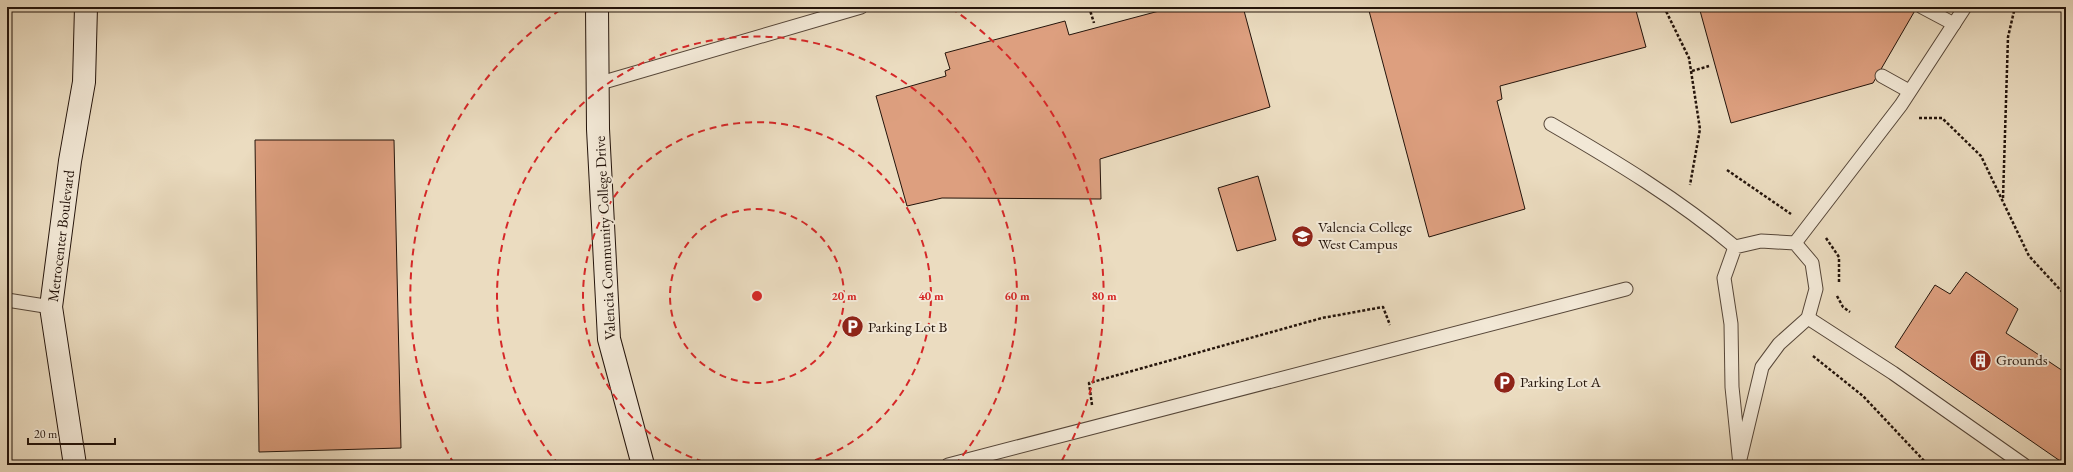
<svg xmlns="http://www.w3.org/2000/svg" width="2073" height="472" font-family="'EB Garamond',serif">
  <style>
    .building { fill: #dd9f7f; stroke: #24140b }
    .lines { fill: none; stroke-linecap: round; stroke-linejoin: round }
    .lane-casing { stroke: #564638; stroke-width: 15 }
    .secondary-casing { stroke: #24140b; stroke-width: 24 }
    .path { stroke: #24140b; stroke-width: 2.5; stroke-dasharray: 3 2; stroke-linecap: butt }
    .lane { stroke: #f2e8d6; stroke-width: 13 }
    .secondary { stroke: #f2e8d6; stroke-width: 22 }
    .ring { fill: none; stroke: #d62828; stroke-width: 2; stroke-dasharray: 7 5 }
    .labels { text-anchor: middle; stroke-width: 4; stroke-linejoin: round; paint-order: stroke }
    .poi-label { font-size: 15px; fill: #24140b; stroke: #f2e8d6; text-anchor: start }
    .street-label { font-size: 15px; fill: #24140b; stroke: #f2e8d6 }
    .centre { fill: #d62828; stroke: #f2e8d6; stroke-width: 2 }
    .ring-label { font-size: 12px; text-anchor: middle; font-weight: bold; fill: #d62828; stroke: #f2e8d6; stroke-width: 4; stroke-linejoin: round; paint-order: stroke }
  </style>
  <rect width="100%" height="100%" fill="#ebdcc0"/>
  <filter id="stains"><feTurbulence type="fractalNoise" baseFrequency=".005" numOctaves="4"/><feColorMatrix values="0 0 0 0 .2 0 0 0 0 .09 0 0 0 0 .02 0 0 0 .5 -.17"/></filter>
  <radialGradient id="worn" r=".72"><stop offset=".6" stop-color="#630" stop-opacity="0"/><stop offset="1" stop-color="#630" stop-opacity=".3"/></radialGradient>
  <g class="building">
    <polygon points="1174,7 1243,7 1270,107 1100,159 1101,199 942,198 907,206 876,96 946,76 945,71 950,69 945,53 1065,21 1069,35"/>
    <polygon points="1368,7 1635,7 1646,47 1500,86 1502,99 1497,101 1525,209 1429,237"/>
    <polygon points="1699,7 1917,7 1873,83 1731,123"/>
    <polygon points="255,140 394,140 401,448 259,452"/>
    <polygon points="1258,176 1276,240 1237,251 1218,188"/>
    <polygon points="1966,272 2018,309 2006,333 2066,373 2066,465 1895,347 1935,285 1950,294"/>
  </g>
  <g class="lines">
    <defs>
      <g id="lane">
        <polyline points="1922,7 1954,24"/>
        <polyline points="1882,76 1909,91"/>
        <polyline points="597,84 861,7"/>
        <path d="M1551,124C1615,161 1678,199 1735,247"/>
        <polyline points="1795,243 1901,105 1965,7"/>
        <polyline points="7,300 51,307"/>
        <polyline points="1808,318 1893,373 2024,465"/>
        <polyline points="1740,459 1762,367 1779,344 1808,318 1816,289 1812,263 1795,243 1761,241 1735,247 1724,278 1731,324 1732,387 1740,465"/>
        <polyline points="948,465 1626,289"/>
      </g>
      <g id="secondary">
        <polyline points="597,7 598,129 609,339 643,465"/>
        <polyline points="75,465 51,307 70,161 84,82 86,7"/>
      </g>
    </defs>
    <use href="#lane" class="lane-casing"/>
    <use href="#secondary" class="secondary-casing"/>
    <g class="path">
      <polyline points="1089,7 1094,23"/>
      <polyline points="1664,7 1689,58 1700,129 1690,185"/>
      <polyline points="1692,71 1709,66"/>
      <polyline points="1919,118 1942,118 1981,156 2029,256 2066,296"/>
      <polyline points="1727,170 1791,214"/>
      <polyline points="2003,198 2008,37 2015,7"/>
      <polyline points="1826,238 1839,257 1839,283"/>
      <polyline points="1837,296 1843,307 1850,312"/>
      <polyline points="1813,356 1863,396 1928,465"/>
      <polyline points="1092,405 1089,383 1322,318 1383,307 1390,325"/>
    </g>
    <use href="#lane" class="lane"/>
    <use href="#secondary" class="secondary"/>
  </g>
  <g class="ring">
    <circle cx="757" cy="296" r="87"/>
    <path d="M715 465A174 174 0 1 1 799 465"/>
    <path d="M559 465A260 260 0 1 1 955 465"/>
    <path d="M454 464A347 347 0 0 1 563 8M951 8A347 347 0 0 1 1060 464"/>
  </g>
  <defs>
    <symbol id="university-disc" viewBox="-11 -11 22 22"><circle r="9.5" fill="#8f2418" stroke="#f2e8d6"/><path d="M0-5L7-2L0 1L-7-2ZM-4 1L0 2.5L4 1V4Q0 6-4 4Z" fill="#fff"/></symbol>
    <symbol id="parking-disc" viewBox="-11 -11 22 22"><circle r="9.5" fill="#8f2418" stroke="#f2e8d6"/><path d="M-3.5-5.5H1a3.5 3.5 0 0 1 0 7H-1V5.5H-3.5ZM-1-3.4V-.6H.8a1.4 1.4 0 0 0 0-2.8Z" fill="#fff"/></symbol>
    <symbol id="building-disc" viewBox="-11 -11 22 22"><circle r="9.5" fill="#8f2418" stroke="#f2e8d6"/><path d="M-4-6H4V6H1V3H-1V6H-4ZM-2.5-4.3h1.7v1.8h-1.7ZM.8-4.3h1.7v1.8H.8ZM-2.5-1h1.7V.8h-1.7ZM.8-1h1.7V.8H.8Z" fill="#fff"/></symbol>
  </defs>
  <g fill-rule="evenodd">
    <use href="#university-disc" x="1290" y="224" width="25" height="25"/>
    <use href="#parking-disc" x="840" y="314" width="25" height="25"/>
    <use href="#building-disc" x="1968" y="348" width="25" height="25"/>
    <use href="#parking-disc" x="1492" y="370" width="25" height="25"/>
  </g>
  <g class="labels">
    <g class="poi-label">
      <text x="1318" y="232">Valencia College<tspan x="1318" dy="17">West Campus</tspan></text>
      <text x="868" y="332">Parking Lot B</text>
      <text x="1996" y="365">Grounds</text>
      <text x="1520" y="387">Parking Lot A</text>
    </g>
    <g class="street-label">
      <text transform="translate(61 236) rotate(-83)" y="5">Metrocenter Boulevard</text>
      <text transform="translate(605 238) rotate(-93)" y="5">Valencia Community College Drive</text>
    </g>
  </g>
  <circle cx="757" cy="296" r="6" class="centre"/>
  <g class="ring-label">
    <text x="844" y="300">20 m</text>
    <text x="931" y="300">40 m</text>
    <text x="1017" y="300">60 m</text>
    <text x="1104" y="300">80 m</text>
  </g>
  <rect width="2073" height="472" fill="none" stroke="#ebdcc0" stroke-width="24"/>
  <rect x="8" y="8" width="2057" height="456" fill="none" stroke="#24140b" stroke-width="2"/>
  <rect x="12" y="12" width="2049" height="448" fill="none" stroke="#24140b"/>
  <path d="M28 438v6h87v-6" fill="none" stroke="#24140b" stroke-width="2"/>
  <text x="34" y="438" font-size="12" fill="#24140b" stroke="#f2e8d6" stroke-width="3" paint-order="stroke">20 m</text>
  <rect width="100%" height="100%" filter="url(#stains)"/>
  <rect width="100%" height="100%" fill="url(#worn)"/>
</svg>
